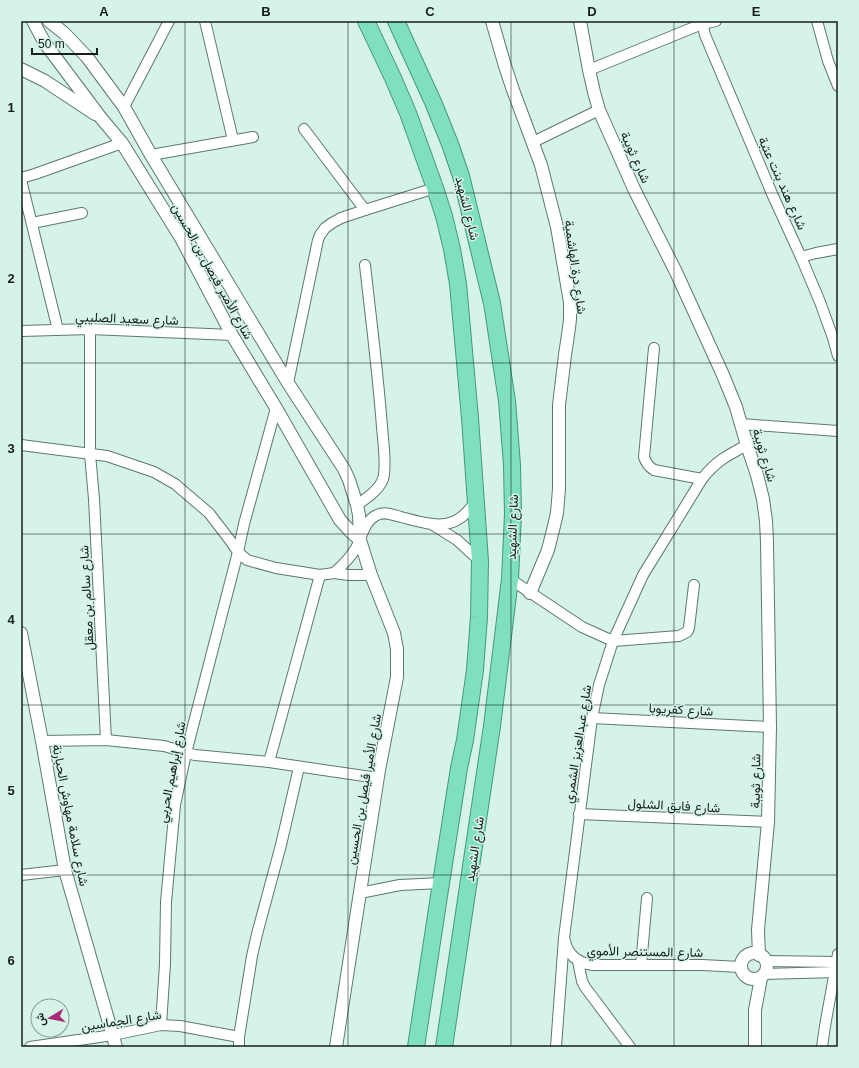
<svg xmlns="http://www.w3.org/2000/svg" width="859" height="1068" font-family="Arial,Vazirmatn,sans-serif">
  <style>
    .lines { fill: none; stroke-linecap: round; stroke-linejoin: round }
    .minor-casing { stroke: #5e786e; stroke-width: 12 }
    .tertiary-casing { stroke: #5e786e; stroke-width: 14 }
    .trunk-casing { stroke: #45987c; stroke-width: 18 }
    .minor { stroke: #fff; stroke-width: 10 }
    .tertiary { stroke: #fff; stroke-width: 12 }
    .trunk { stroke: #7fe0c0; stroke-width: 16 }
    .grid { fill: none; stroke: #141f1b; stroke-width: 1; stroke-opacity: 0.55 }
    .labels { text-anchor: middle; stroke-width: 3; stroke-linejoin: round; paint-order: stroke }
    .street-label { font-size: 13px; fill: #141f1b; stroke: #d5f3e6 }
    .neatline { fill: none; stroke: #141f1b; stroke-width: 1.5 }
    .grid-label { font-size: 13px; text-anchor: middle; font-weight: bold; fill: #141f1b }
  </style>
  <rect width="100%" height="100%" fill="#d5f3e6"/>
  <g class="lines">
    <defs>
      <g id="minor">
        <polyline points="205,21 233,140"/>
        <polyline points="702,21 705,35 773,196 801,257 820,302 833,338 838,356"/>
        <polyline points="817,21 828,61 838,86"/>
        <polyline points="589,70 702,24 716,21"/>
        <polyline points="124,107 169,21"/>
        <polyline points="304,129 365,210"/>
        <polyline points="533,142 599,110"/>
        <polyline points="151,155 253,137"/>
        <polyline points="21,178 35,174 122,143"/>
        <polyline points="21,180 58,330"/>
        <polyline points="32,223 82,213"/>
        <polyline points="801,257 816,253 838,249"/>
        <polyline points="90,329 90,454 94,499 106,740"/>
        <polyline points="21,331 90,329 232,335"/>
        <path d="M654,348L644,457C646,463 649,467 654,470L702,479"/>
        <polyline points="288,383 318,240 320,235 325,228 332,223 341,218 365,210 435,188"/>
        <polyline points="741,424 838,431"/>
        <polyline points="21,445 107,456 154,472 175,484 209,513 229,539 238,552 247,560 276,568 320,575 334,573 349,575 371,575"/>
        <path d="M357,505C367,498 379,490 383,479C387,467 383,440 382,427C378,373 371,319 365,265"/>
        <polyline points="433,525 457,540 480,561"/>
        <path d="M334,573C342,566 350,558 356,548C362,537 364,521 377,515C385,511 393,515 401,517C432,525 456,534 476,500"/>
        <polyline points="510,579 582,627 613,641 679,636 687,632 689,628 694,585"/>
        <polyline points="592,718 770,727"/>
        <polyline points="42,741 106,740 164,746 178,750 186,753 195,755 269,762 378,778"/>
        <polyline points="269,762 320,575"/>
        <polyline points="579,814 768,822"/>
        <polyline points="21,875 65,870"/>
        <polyline points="360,893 400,885 441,883"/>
        <path d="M565,941C568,956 579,963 593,965H702L740,967"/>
        <polyline points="578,961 582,981 585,987 630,1047"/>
        <polyline points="766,961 836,962"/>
        <polyline points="641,965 647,898"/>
        <polyline points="764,974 835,972"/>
        <polyline points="161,1025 165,964 166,902 175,805 186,753 238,552 244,524 276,408"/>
        <polyline points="30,1047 113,1035 161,1025 180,1026 239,1037"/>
        <polyline points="239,1047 239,1037 252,956 257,934 281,845 299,767"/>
        <path d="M556,1047L564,938L592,718L599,685L613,641L643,575L702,479C716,461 728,455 747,445"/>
        <polyline points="822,1047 825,1026 838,954"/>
      </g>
      <g id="tertiary">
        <polyline points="33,21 42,38 47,46 101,118 122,143 181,238 232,335 276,408 340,520 351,532 360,540"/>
        <polyline points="49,21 64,33 87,57 124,107 151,155 288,383 344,469 349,480 357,505 359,515 360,540 371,575 394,633 397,649 397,677 379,770 336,1047"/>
        <polyline points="492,21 505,66 513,90 541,165 557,227 570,302 570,319 569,328 565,355 559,405 559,489 557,513 554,526 548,550 530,593"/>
        <polyline points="580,21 589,70 594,92 599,110 634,189 676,272 723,375 736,407 747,445 757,475 763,499 766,521 767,542 770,727 768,822 758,930 759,955"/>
        <polyline points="21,69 45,81 95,114"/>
        <polyline points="21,633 42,741 65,870 116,1047"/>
        <circle cx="754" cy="966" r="13"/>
        <polyline points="755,1047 755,1010 761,978"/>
      </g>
      <g id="trunk">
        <polyline points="366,21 393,78 408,113 435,188 444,216 452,249 458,284 470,418 480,561 479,617 475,670 465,740 459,768 441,883 416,1047"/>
        <polyline points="396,21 433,102 450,144 461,176 492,303 507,401 512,465 513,514 510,579 492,726 444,1047"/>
      </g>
    </defs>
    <use href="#minor" class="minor-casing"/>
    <use href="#tertiary" class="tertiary-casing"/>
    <use href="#trunk" class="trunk-casing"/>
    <use href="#minor" class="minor"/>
    <use href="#tertiary" class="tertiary"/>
    <use href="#trunk" class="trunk"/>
  </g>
  <path class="grid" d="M185,21V1047M348,21V1047M511,21V1047M674,21V1047M21,193H838M21,363H838M21,534H838M21,705H838M21,875H838"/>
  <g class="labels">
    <g class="street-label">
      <text transform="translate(636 157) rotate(66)" y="5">شارع ثويبة</text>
      <text transform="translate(783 183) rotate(66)" y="5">شارع هند بنت عتبة</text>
      <text transform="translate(468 208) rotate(76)" y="5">شارع الشهيد</text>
      <text transform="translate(576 267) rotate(82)" y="5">شارع درة الهاشمية</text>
      <text transform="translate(213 271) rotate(61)" y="5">شارع الأمير فيصل بن الحسين</text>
      <text transform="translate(127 318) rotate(2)" y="5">شارع سعيد الصليبي</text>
      <text transform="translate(765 455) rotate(73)" y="5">شارع ثويبة</text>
      <text transform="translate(512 527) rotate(-88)" y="5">شارع الشهيد</text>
      <text transform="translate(86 598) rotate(-93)" y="5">شارع سالم بن معقل</text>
      <text transform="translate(681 709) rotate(3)" y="5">شارع كفريوبا</text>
      <text transform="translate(577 744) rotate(-81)" y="5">شارع عبدالعزيز الشمري</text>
      <text transform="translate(171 772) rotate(-79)" y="5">شارع إبراهيم الحربي</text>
      <text transform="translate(755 781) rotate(-89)" y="5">شارع ثويبة</text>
      <text transform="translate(363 789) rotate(-80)" y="5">شارع الأمير فيصل بن الحسين</text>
      <text transform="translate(674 805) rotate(3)" y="5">شارع فايق الشلول</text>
      <text transform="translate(71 815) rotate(79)" y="5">شارع سلامة مهاوش الحبارنة</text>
      <text transform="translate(474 849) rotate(-81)" y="5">شارع الشهيد</text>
      <text transform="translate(645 951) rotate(1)" y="5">شارع المستنصر الأموي</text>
      <text transform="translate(121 1020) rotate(-9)" y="5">شارع الجماسين</text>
    </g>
  </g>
  <rect width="859" height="1068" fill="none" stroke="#d5f3e6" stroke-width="44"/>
  <g transform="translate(50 1018) rotate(260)"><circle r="19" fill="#d5f3e6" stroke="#889e95"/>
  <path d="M0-3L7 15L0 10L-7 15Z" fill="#aa2977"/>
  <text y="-6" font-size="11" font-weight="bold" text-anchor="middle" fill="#141f1b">ش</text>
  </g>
  <path d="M32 48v6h65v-6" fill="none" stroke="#141f1b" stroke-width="2"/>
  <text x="38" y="48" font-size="12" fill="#141f1b" stroke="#d5f3e6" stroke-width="3" paint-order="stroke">50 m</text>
  <rect x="22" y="22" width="815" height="1024" class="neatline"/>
  <g class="grid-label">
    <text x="104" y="16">A</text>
    <text x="266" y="16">B</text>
    <text x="430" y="16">C</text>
    <text x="592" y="16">D</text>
    <text x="756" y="16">E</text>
    <text x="11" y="112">1</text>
    <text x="11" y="283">2</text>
    <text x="11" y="453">3</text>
    <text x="11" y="624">4</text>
    <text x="11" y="795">5</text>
    <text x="11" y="965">6</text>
  </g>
</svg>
